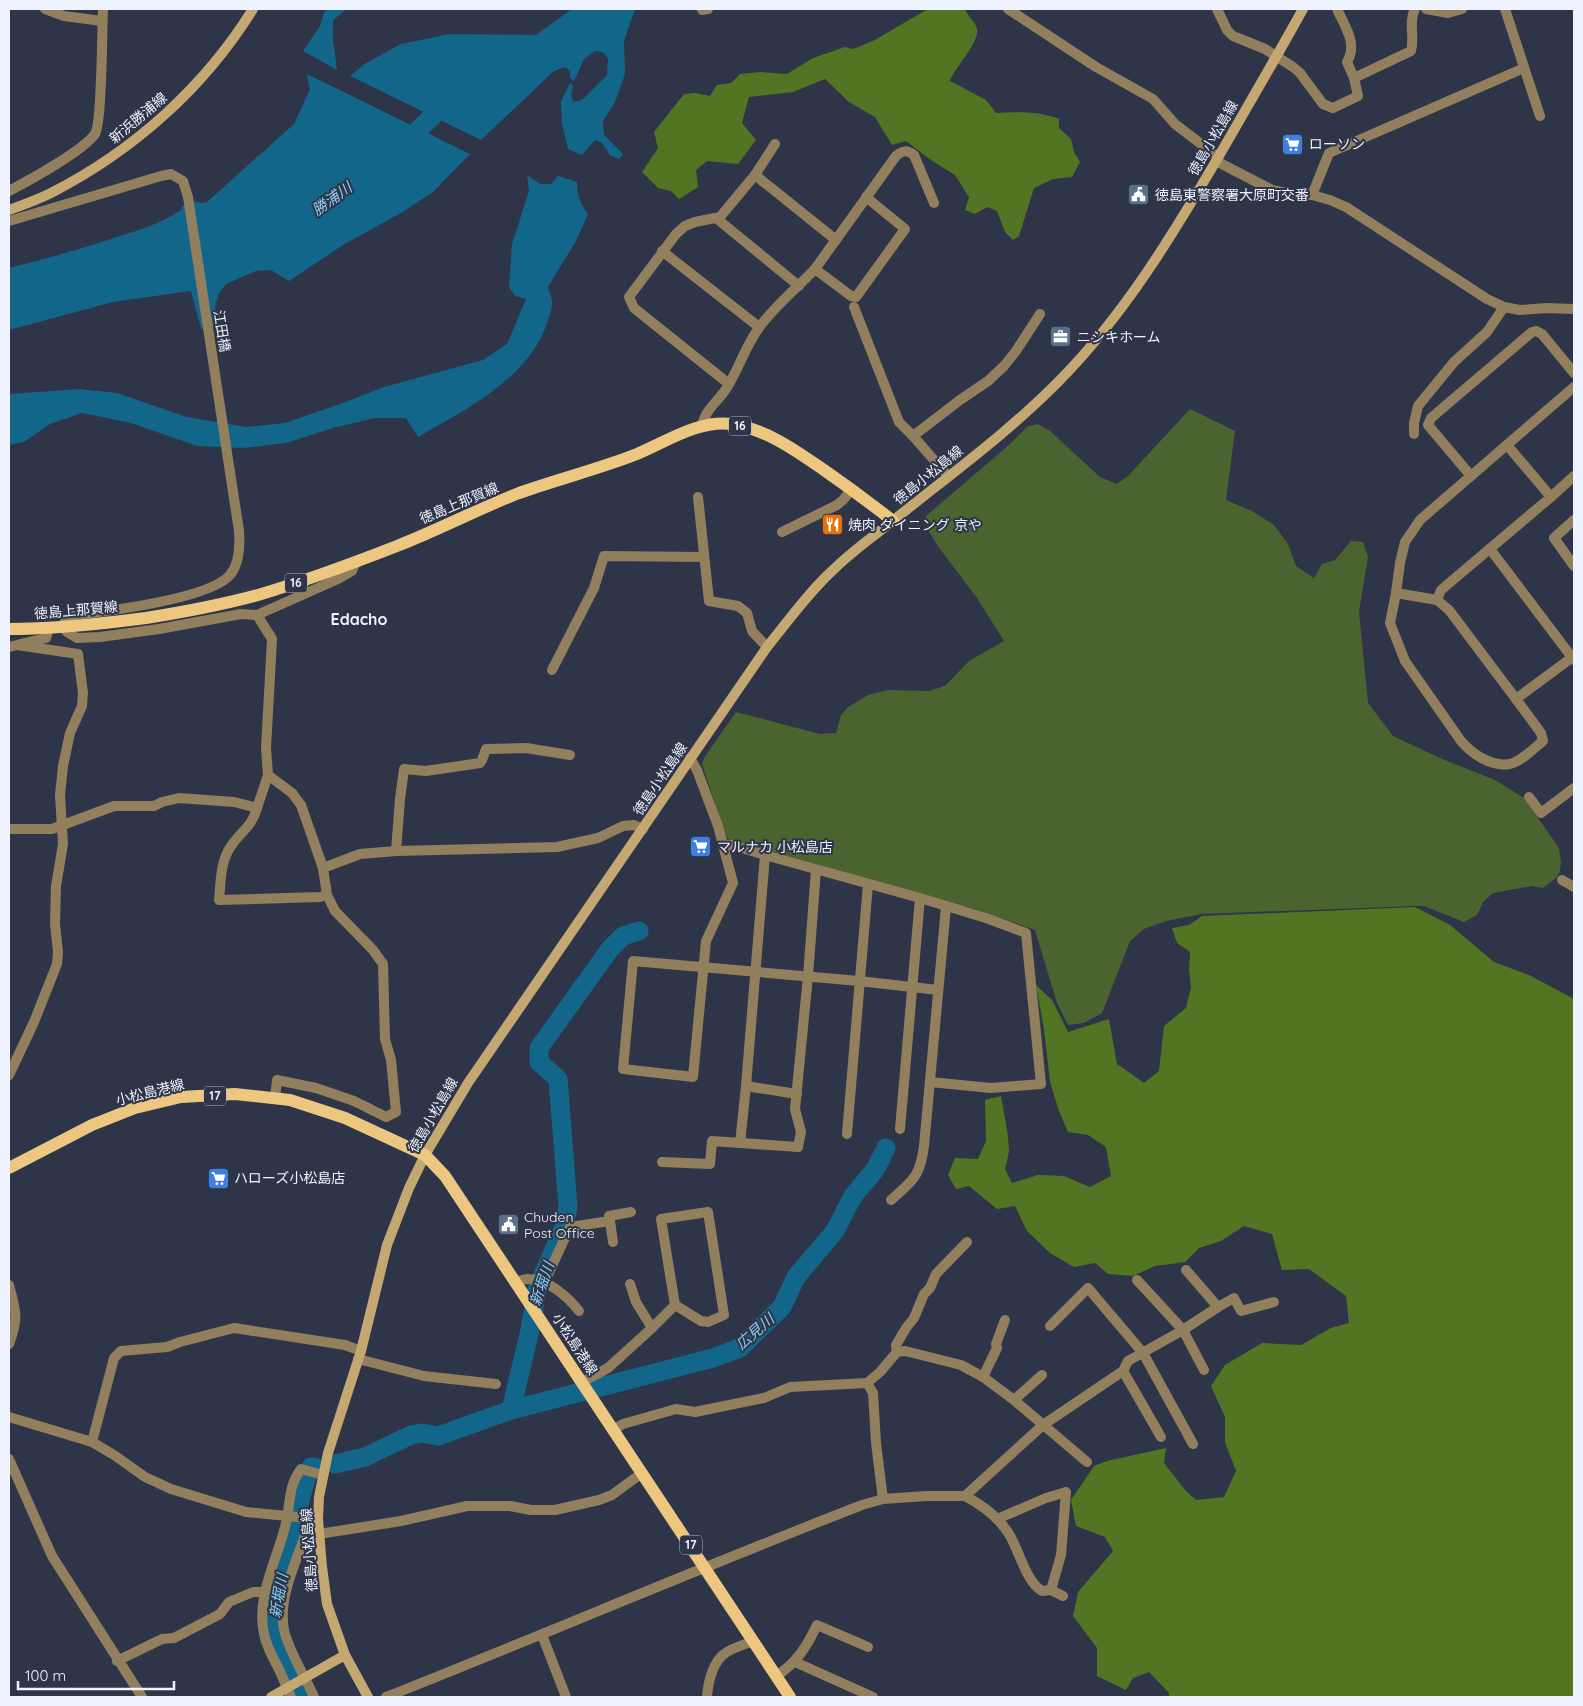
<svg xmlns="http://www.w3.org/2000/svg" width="1583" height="1706" font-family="Quicksand,'Noto Sans JP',sans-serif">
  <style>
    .green { fill: #4b642f }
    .forest { fill: #527523 }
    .water { fill: #12668a }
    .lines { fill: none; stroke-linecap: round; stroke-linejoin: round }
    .river { stroke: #12668a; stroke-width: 19 }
    .minor { stroke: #917f5e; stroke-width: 10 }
    .secondary { stroke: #c5a871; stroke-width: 10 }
    .primary { stroke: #edc780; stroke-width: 12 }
    .labels { text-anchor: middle; stroke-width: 4; stroke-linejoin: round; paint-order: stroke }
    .shield { fill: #2f3548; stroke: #b5bac8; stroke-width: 1 }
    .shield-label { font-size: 12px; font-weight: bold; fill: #eef3ff }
    .street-label { font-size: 14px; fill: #eef3ff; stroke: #2f3548 }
    .poi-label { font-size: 14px; fill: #eef3ff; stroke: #2f3548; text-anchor: start }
    .water-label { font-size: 15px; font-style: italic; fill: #8ad0f5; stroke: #2f3548 }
    .quarter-label { font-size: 16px; font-weight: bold; fill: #eef3ff; stroke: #2f3548 }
  </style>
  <rect width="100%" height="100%" fill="#2f3548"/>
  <polygon class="green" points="1190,409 1235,431 1226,500 1252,511 1274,525 1288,544 1296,566 1314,578 1322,564 1335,560 1351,541 1363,542 1368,557 1359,612 1368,703 1393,736 1442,759 1495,780 1524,798 1559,848 1561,862 1560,871 1556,878 1543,888 1532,886 1493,893 1483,902 1477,915 1464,922 1424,906 1414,906 1201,914 1166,921 1144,929 1130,941 1102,1013 1084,1023 1068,1025 1057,1003 1035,930 981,911 727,839 702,764 704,758 736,712 820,734 836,733 841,715 848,707 868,695 888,690 929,691 939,688 946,685 969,661 1004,641 977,598 937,545 927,528 926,516 1009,445 1028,426 1038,424 1050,431 1100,477 1117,484 1128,476"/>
  <g class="forest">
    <path d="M928,9H965C967,16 976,22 977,29C980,42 955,67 950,81L986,100L996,113C1018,112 1038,111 1059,119V128L1071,139L1074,152L1080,162L1072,177L1053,179L1034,188L1019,236L1013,240L1005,232L997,211L987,207L975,214L965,210L969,197L955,175L931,160L906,141L892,145L875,117L849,102L825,79L793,92L749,97L742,123L756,140L738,164L707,161L696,170L698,187L679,199L671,191L658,188L642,172L658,148L654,132L684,94L695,93L710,96L717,85L731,83L740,74L760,72L787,74L813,58L845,47L853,49L873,41Z"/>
    <polygon points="1415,907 1450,925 1494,962 1529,975 1574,999 1574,1697 1169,1697 1169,1693 1149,1672 1133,1678 1126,1690 1097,1676 1097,1648 1073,1616 1078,1592 1113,1551 1105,1537 1076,1526 1071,1500 1094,1466 1107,1461 1166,1448 1164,1463 1185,1490 1196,1500 1224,1497 1236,1471 1225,1442 1225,1417 1211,1386 1225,1365 1262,1343 1301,1345 1331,1328 1349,1323 1346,1296 1309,1269 1282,1270 1272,1234 1244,1226 1221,1241 1199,1248 1185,1262 1155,1266 1133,1276 1108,1274 1095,1263 1074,1267 1050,1253 1027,1231 1015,1206 997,1209 969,1186 956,1189 948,1175 955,1158 978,1159 986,1141 985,1100 1001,1096 1008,1136 1009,1152 1005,1169 1012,1183 1038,1175 1064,1176 1090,1187 1111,1176 1106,1147 1088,1135 1068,1132 1059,1111 1050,1082 1044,1029 1036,985 1052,1000 1068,1032 1109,1019 1117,1064 1144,1083 1159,1071 1164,1026 1186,1008 1191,987 1189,970 1190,952 1177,943 1172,928 1189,925 1202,916"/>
  </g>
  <g class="water">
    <polygon points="329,9 347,9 333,20 333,40 337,70 303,51 320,26 324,12"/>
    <polygon points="572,9 635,9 624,41 625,74 615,102 603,121 604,135 623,154 619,159 610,155 601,142 595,140 582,155 568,149 562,124 561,101 570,83 573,86 571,95 573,102 582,100 607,75 608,59 603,52 595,51 584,59 574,81 570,78 570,71 565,67 554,71 481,140 350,76 366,63 401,44 450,34 536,35"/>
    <path d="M307,74L470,154L433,192L401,213L343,245L289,281L271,270L256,271L226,284L219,293L215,307L219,328L201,329L191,291L113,302L9,330V268C44,259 79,250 113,238C137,231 160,224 181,210L182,206L194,201L202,203L207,202L294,124L310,89L308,82Z"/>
    <path d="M527,175L540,184H551L558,176L577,182C577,195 580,203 588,214L576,241L548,287C549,292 553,300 552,305C552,310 549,315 548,320C531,377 467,409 418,437L406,418H375L333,428L286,443L243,448L197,446L131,423L82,413L50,424L24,442L9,445V394L79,389L117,393L187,417L246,427L285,423L343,403L384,387L483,360L507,344L526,299L515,296L509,287L512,244L529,191Z"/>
  </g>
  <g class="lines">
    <g class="river">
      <polyline points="402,146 450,99"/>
      <polyline points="511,1410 530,1330 537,1289 564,1227 568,1206 558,1079 539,1062 539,1048 610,949 623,936 639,931"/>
      <polyline points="335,1464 365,1457 411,1435 422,1433 438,1436 511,1410 713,1358 740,1348 782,1307 796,1277 835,1231 853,1196 875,1170 886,1148"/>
      <path d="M301,1697C290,1673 276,1649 273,1623C270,1603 287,1554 293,1533C299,1510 300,1490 311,1467H315"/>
    </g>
    <g class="minor">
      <polyline points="45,9 64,16 102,21"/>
      <polyline points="1008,9 1096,67 1153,99 1175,124 1218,157"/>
      <polyline points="1217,9 1227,30 1233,36 1265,49 1293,67 1300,73 1323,104 1333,108 1358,96 1354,78"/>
      <path d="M1337,9C1345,27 1358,44 1347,62L1354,78L1411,51C1415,37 1408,22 1415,9"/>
      <polyline points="1426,9 1448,13 1462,9"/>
      <polyline points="1505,9 1540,116"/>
      <polyline points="702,10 708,9"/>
      <polyline points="775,144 755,175 836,240"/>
      <polyline points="1216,161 1272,190 1286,193 1312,195 1330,200 1346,207 1487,299 1504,307 1520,310 1546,308 1574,309"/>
      <path d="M9,191C28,181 83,151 95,134C102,123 102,29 103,9"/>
      <polyline points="1312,195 1329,153 1524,68"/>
      <polyline points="716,218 799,286"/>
      <path d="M9,221L161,176L171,174L183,181L188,197L239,531C240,545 240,563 230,575C209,599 109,611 75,615L65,621L64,628L67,632L77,638L100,637L159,629L241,614L257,615L338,579L352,571L356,561"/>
      <polyline points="662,251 759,327"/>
      <path d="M815,269L896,156C903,150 907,150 914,155L934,203"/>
      <polyline points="854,307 899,422 913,436"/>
      <path d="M729,384C740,365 747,343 761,325C777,304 797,288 815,269L851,296L856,297L905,229L866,197"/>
      <path d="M702,427C704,409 721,400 729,384L634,308L629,297L676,234L685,226L695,222L720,217L755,175"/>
      <polyline points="1414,434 1414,423 1418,406 1454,362 1487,332 1504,307"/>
      <polyline points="1507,445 1551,497 1574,476"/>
      <polyline points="948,476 913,436 960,400 988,381 1004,366 1016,351 1040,314"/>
      <polyline points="1471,476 1428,425 1431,418 1532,332 1536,331 1542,334 1574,373"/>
      <polyline points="698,497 709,601 738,606 747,613 752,631 767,647"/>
      <polyline points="1574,520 1554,538 1574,566"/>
      <polyline points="782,532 837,505 843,500 852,489"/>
      <polyline points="1490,549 1574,660"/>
      <path d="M1396,593L1390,623L1405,661L1461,741C1472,754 1491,767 1510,764C1522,761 1533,749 1543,741L1541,733L1516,699L1574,656"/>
      <polyline points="1437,600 1396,593 1400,563 1405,542 1420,520 1574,387"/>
      <polyline points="257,615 272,639 266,748 268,775 292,793 301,805 323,868 327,895 335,911 373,950 383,964 385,1039 391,1060 396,1112 386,1117 354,1101 316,1088 277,1080 275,1098"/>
      <polyline points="20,644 46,638 49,628"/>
      <polyline points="9,647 17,645 78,654 83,693 82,706 70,733 63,766 60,795 63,844 56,886 55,924 58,952 57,964 34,1022 9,1075"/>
      <polyline points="552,670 594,588 604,556 704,557"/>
      <polyline points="1516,699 1449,610 1437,600 1441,590 1551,497"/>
      <polyline points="690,758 697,770 718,826 733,883 706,941 693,1077 623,1069 633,961 859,981 938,990"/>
      <polyline points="1529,797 1541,813 1574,788"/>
      <path d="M257,808C252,827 241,831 231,846C220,862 221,881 219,900L320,897L327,895"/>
      <polyline points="9,829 52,829 114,806 154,806 162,802 179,798 234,802 257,808 268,775"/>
      <polyline points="723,845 732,845 765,855 746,1086 740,1143"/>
      <polyline points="396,851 400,799 404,769 426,771 480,763 482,760 486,749 526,748 570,755"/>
      <polyline points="765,855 920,898 900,1129"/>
      <polyline points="323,868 360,854 396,851 557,847 598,838 623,826 634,825 643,829"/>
      <polyline points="1562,880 1574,887"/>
      <polyline points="920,898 986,918 1026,933 1041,1084 991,1088 930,1082"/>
      <polyline points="746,1086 797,1094"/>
      <polyline points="847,1134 868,884"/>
      <polyline points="662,1162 710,1164 712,1141 798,1147 801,1132 795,1109 808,976 816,870"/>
      <path d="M891,1200C913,1180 920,1177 924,1146L946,907"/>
      <polyline points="610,1221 613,1242"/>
      <polyline points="1186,1270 1218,1307 1234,1298 1241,1311 1274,1302"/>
      <polyline points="1137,1280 1183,1330 1218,1307"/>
      <path d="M516,1281C520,1281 525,1279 528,1279C548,1279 568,1297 579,1311"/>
      <polyline points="544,1283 570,1227 610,1221 609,1216 631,1212"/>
      <path d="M9,1285C16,1312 19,1317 9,1344"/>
      <polyline points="1050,1326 1088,1288 1143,1353 1193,1444"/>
      <polyline points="652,1328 675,1305 661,1219 708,1212 724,1315 708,1322 701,1321 675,1305"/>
      <polyline points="897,1352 896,1345 906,1328 914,1318 924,1294 930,1288 936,1274 967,1242"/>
      <polyline points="358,1359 424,1376 496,1384"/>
      <polyline points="1123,1371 1161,1437"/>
      <polyline points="983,1377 997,1348 996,1344 1005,1320"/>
      <polyline points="582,1382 608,1368 652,1328 636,1302 630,1284"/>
      <polyline points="867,1383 873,1393 876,1443 883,1499"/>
      <polyline points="1014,1400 1042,1375"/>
      <polyline points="9,1417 92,1442 114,1455 145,1477 171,1489 246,1512 318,1519"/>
      <polyline points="613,1430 623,1424 676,1409 695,1412 764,1398 790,1387 867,1383 880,1372 897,1352 905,1351 961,1365 983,1377 1014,1400 1087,1462"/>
      <polyline points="92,1442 114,1358 121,1351 167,1347 180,1342 234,1328 345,1345 361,1351"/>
      <polyline points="9,1459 52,1556 142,1697"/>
      <path d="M965,1496C982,1505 999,1518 1009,1534C1019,1550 1026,1582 1042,1591L1051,1590"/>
      <path d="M310,1519C301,1555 277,1593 284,1630C289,1652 305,1676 314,1697"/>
      <polyline points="997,1519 1046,1498 1066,1492 1061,1555 1051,1590 1063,1596"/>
      <polyline points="319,1534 401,1521 467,1506 510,1506 531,1510 555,1510 599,1500 612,1495 642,1473"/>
      <polyline points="542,1635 566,1697"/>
      <polyline points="117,1661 162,1639 174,1638 220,1614 229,1602 253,1592 265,1592"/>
      <polyline points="795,1662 873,1697"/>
      <path d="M776,1676C796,1664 807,1646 817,1625L868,1647"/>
      <path d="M291,1697C288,1690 285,1683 282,1676C276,1662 267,1650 264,1634C256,1598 276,1562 285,1527C291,1505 287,1488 301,1469L323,1475"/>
      <path d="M386,1697C545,1634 702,1567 862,1505L883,1499L926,1496H965L1043,1425L1123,1371L1128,1361L1183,1330L1204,1370"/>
      <path d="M707,1697C708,1682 713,1660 727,1652C735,1647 744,1645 753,1641"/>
    </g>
    <g class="secondary">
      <path d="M9,210C23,205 37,200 51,193C133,151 204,88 253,9"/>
      <polyline points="271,1697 345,1655"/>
      <path d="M368,1697L345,1655L327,1604L322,1567L318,1519L319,1497L328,1453L361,1351L387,1245L409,1188L425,1155L468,1083L767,647C788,621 808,593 833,570C852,551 874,536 895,519C951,474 1010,431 1060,380C1125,314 1173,234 1219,156C1247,107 1276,58 1303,9"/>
    </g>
    <g class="primary">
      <path d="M9,629C55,629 100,624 146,618C184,612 221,605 258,595C305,581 351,564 397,546C438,530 478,509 519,493C558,479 599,469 637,454C666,442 698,420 731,424C766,429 795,450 824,470C847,486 870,503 893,521"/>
      <polyline points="9,1168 92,1125 135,1108 181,1097 235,1094 290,1100 345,1118 425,1155 445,1176 790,1697"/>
    </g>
  </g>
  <defs>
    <symbol id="supermarket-square" viewBox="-11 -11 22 22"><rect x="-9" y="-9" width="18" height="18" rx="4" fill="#3f7fe0" stroke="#2f3548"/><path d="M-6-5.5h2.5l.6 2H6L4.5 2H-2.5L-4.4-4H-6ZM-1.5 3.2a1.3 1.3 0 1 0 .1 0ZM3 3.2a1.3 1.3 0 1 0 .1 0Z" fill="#fff"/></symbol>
    <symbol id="civic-square" viewBox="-11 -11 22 22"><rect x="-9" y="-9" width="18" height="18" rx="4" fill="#5c6f8a" stroke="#2f3548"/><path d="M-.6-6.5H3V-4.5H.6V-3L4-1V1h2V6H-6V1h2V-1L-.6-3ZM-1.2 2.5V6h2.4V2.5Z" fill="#fff"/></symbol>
    <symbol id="office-square" viewBox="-11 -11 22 22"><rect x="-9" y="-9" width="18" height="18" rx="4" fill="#5c6f8a" stroke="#2f3548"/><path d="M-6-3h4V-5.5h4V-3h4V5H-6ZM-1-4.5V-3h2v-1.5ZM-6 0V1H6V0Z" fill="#fff"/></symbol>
    <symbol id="restaurant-square" viewBox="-11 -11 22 22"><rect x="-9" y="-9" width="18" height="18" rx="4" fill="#e8710a" stroke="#2f3548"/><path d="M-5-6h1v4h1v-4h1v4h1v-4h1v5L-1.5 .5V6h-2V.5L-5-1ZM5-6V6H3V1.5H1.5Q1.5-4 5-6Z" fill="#fff"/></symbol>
  </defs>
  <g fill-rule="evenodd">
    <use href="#supermarket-square" x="1280" y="132" width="25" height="25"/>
    <use href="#civic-square" x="1126" y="182" width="25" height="25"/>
    <use href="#office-square" x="1048" y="324" width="25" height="25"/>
    <use href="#restaurant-square" x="820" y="512" width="25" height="25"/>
    <use href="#supermarket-square" x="688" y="834" width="25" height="25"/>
    <use href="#supermarket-square" x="206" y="1166" width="25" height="25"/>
    <use href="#civic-square" x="496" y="1212" width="25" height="25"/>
  </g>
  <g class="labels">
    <g class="shield">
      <rect x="729" y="416.5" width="22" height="19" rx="4"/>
      <rect x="285" y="573.5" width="22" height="19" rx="4"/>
      <rect x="204" y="1086.5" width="22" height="19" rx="4"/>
      <rect x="680" y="1535.5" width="22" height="19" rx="4"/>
    </g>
    <g class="shield-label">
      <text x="740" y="430">16</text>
      <text x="296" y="587">16</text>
      <text x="215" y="1100">17</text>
      <text x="691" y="1549">17</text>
    </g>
    <g class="street-label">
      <text transform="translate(138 118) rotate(-40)" y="5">新浜勝浦線</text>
      <text transform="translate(1213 138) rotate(-60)" y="5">徳島小松島線</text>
      <text transform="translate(222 331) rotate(81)" y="5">江田橋</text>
      <text transform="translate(928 475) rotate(-39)" y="5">徳島小松島線</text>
      <text transform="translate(459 503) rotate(-23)" y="5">徳島上那賀線</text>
      <text transform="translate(76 610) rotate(-5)" y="5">徳島上那賀線</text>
      <text transform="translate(660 779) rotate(-56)" y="5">徳島小松島線</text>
      <text transform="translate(150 1092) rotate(-14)" y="5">小松島港線</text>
      <text transform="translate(433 1115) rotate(-60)" y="5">徳島小松島線</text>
      <text transform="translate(575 1344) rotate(57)" y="5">小松島港線</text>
      <text transform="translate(309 1550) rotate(-94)" y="5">徳島小松島線</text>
    </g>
    <g class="poi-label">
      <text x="1309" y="149">ローソン</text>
      <text x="1155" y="200">徳島東警察署大原町交番</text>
      <text x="1077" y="342">ニシキホーム</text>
      <text x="848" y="530">焼肉 ダイニング 京や</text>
      <text x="717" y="852">マルナカ 小松島店</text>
      <text x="234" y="1183">ハローズ小松島店</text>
      <text x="524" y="1222">Chuden<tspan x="524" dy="16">Post Office</tspan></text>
    </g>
    <g class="water-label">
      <text transform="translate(332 199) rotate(-36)" y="5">勝浦川</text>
      <text transform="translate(542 1284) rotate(-71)" y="5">新堀川</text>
      <text transform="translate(755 1332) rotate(-41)" y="5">広見川</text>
      <text transform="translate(279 1596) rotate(-80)" y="5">新堀川</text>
    </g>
    <g class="quarter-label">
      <text x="359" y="625">Edacho</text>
    </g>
  </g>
  <rect width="1583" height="1706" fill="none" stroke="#eef3ff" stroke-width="20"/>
  <path d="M18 1681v8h156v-8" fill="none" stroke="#eef3ff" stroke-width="2.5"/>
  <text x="25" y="1681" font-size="15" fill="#eef3ff" stroke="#2f3548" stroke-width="4" paint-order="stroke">100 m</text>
</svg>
